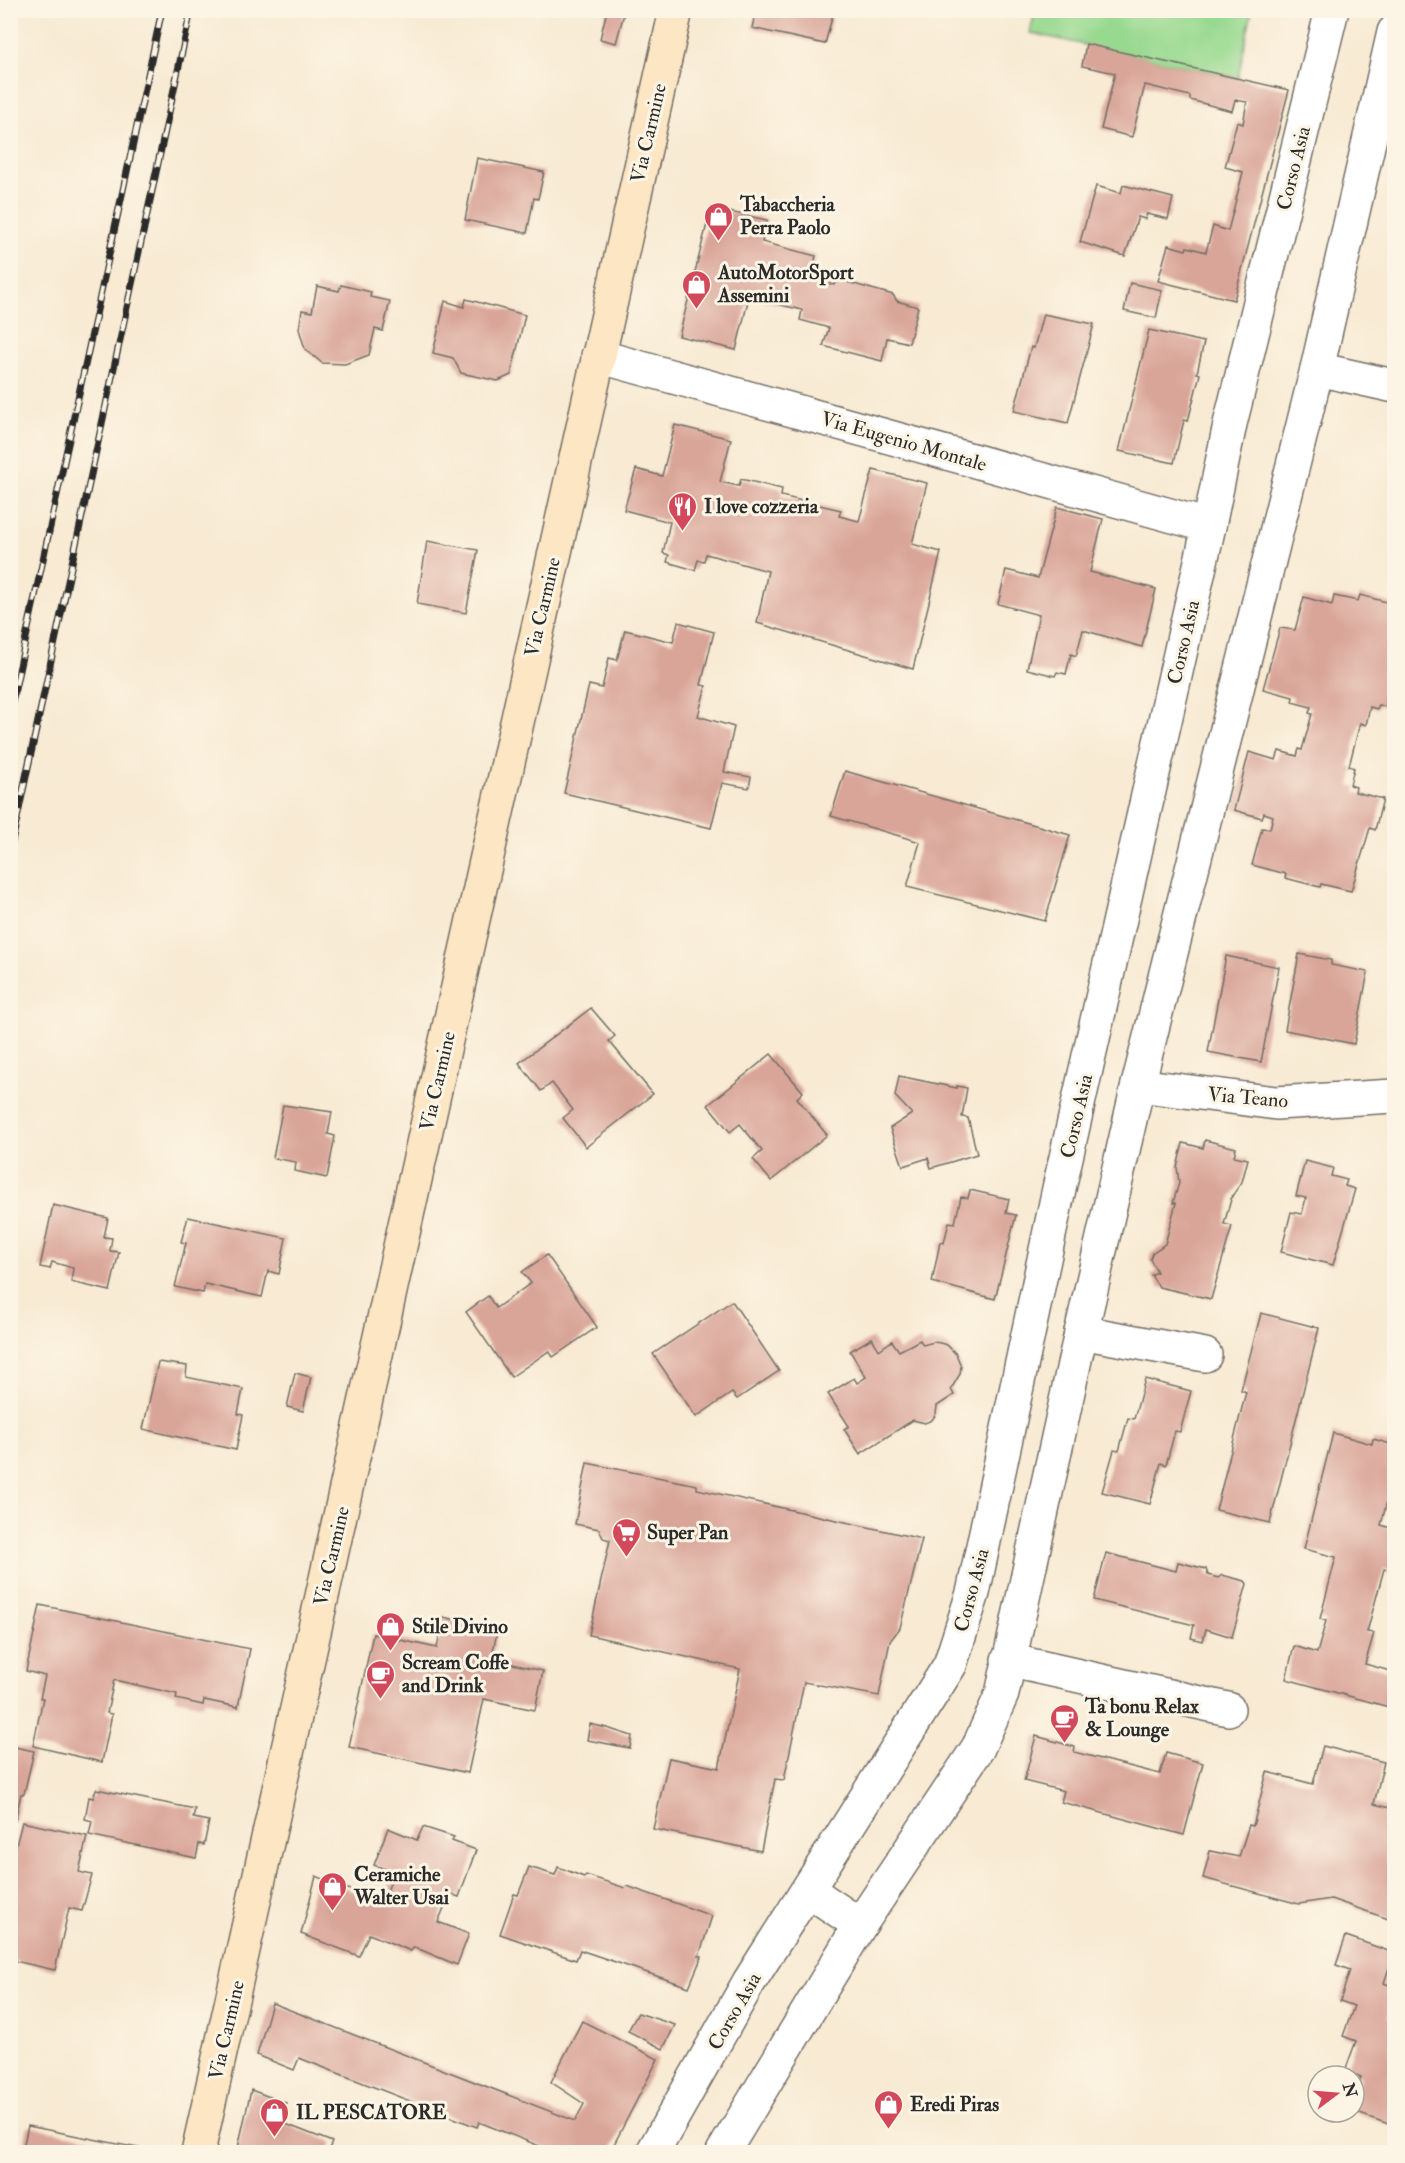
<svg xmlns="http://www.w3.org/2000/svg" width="1405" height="2163" font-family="'IM FELL Double Pica',serif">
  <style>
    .green { fill: #98d990; stroke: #62825e; stroke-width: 1.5 }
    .building { fill: #d9a599 }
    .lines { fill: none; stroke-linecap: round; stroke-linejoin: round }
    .minor-casing { stroke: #736e66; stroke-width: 36 }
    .tertiary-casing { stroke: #736e66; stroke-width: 36 }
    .secondary-casing { stroke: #736e66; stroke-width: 36 }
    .minor { stroke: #fff; stroke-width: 33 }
    .tertiary { stroke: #fff; stroke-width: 33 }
    .secondary { stroke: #fce6c4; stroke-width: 33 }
    .rail-casing { stroke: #2b2b2b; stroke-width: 7 }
    .rail { stroke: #fcf5e5; stroke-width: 4.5; stroke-dasharray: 14; stroke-linecap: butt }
    .labels { text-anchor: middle; stroke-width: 6; stroke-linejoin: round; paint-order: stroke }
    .street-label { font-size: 20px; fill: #2b2b2b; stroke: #fcf5e5 }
    .poi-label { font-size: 20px; font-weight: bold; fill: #2b2b2b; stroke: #fcf5e5; text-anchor: start }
  </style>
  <rect width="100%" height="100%" fill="#fcf5e5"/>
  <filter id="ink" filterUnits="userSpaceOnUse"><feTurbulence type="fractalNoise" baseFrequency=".0167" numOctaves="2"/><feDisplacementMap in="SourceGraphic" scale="12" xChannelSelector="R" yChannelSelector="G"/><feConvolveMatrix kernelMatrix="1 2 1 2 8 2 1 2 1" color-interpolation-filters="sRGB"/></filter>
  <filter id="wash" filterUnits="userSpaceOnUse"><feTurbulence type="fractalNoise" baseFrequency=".008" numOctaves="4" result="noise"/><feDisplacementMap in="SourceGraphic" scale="24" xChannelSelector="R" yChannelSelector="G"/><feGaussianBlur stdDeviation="1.35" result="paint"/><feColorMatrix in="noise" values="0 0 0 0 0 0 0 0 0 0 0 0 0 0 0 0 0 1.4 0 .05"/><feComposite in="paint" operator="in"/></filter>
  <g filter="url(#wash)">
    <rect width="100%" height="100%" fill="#f8ead3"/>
    <polygon class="green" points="1035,11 1252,11 1238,78 1030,33"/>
    <g id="blocks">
      <g class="building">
        <polygon points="607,10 625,10 616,43 600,39"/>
        <polygon points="756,10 834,10 825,44 752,28"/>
        <polygon points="1086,44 1289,90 1234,300 1158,281 1168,245 1186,250 1187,247 1206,252 1213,226 1228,231 1243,172 1225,167 1237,122 1243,124 1247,102 1235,100 1232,111 1190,100 1190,96 1145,85 1132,137 1101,129 1115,73 1082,66"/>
        <polygon points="477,158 544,172 538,199 534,198 527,233 465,220"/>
        <polygon points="1123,185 1173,198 1168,219 1147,214 1145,219 1138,217 1125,256 1080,242 1096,186 1121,193"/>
        <polygon points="711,208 767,220 762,242 816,256 810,279 834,285 840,280 893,295 897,301 918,307 909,343 887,338 882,361 823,346 829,328 800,320 802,310 749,297 736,350 679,336"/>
        <polygon points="1130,283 1162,290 1156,318 1124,311"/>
        <polygon points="341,285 371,292 370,297 390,301 383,331 375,329 369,355 345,364 322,363 305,349 299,329 302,310 312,312 317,286 339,291"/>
        <polygon points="466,299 525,315 511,375 498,381 461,373 453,358 433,353 445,301 464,307"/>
        <polygon points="1043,314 1094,324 1068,423 1014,411 1031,347 1034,348"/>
        <polygon points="1149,330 1204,342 1197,373 1200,374 1188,421 1184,420 1174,463 1119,451"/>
        <polygon points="675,425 731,439 720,482 739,486 741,479 782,489 781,496 841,510 839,516 859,521 873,470 927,483 912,544 941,552 913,669 757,623 768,571 706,554 704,561 698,560 695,570 667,562 669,555 663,553 670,522 624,510 636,469 662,476"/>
        <polygon points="1057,507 1103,519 1090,572 1156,589 1142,647 1083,630 1076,656 1071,654 1066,674 1057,672 1055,676 1027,669 1039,615 998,604 1006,570 1038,578"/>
        <polygon points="427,541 478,550 466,613 417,604"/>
        <polygon points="1360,595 1394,604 1391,622 1394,623 1394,630 1390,648 1394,649 1394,709 1379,705 1377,709 1370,707 1366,725 1360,723 1349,766 1354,768 1350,785 1356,787 1355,792 1383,799 1375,830 1370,828 1351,891 1321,884 1320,887 1285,878 1286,874 1252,865 1262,828 1270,829 1273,816 1264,813 1262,818 1234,810 1249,752 1276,760 1279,751 1297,756 1299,749 1302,750 1312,714 1309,713 1311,707 1292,702 1293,697 1263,689 1280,628 1295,630 1304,597 1332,605 1334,596 1358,601"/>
        <polygon points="678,622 714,632 701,685 706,686 698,716 734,727 724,772 751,777 749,788 722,783 711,828 564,793 589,685 602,688 609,658 617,660 625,630 673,642"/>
        <polygon points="845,771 1070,835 1045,921 907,887 920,842 831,816"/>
        <polygon points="1299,954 1331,960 1331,965 1368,972 1354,1044 1285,1030"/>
        <polygon points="1226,956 1279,967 1261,1062 1208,1052"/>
        <polygon points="591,1008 615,1036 609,1041 653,1094 586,1147 563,1118 573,1110 552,1083 541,1091 519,1063"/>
        <polygon points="771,1054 803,1092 797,1098 827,1135 771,1181 753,1159 762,1151 740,1124 730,1132 708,1105"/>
        <polygon points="899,1076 957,1088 957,1086 967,1088 962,1117 968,1118 977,1154 931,1168 928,1158 903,1166 890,1128 912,1114 895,1096"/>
        <polygon points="283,1105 332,1112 328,1134 335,1136 327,1178 295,1171 296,1162 273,1158"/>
        <polygon points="1205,1140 1236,1148 1234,1156 1248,1159 1242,1182 1232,1196 1224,1224 1232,1226 1211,1299 1159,1287 1151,1275 1157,1272 1150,1259 1152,1253 1165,1244 1176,1203 1173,1203 1179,1183 1177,1167 1183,1143 1203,1148"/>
        <polygon points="1305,1161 1333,1168 1331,1176 1347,1180 1345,1186 1355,1189 1333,1265 1281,1252 1291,1212 1302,1214 1306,1198 1296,1196"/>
        <polygon points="970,1190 1009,1199 1006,1213 1016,1215 995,1299 932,1282 940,1242 944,1243 949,1222 955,1223 961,1197 968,1198"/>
        <polygon points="53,1205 108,1218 104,1237 112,1238 110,1251 119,1252 110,1291 71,1282 73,1268 52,1262 50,1269 40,1267"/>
        <polygon points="188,1217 286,1238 279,1274 268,1271 262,1297 205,1284 203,1293 175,1287 186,1243 181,1242"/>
        <polygon points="547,1255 597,1327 553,1357 549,1351 511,1377 466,1312 488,1296 496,1308 531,1283 522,1272"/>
        <polygon points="732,1301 779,1371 737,1399 732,1393 696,1417 653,1354"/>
        <polygon points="1261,1313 1319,1328 1270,1523 1216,1510 1246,1392 1241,1390"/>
        <polygon points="872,1338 879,1350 892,1341 899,1351 920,1340 923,1345 934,1342 940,1343 947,1345 956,1354 961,1366 960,1374 951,1389 954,1395 937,1406 936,1414 932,1420 925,1423 913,1420 860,1454 844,1429 849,1426 828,1394 854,1378 857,1383 866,1377 850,1351"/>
        <polygon points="158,1362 187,1366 186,1377 243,1389 238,1414 243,1415 236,1450 143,1429"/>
        <polygon points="295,1373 311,1377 303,1411 287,1407"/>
        <polygon points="1145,1379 1191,1391 1180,1432 1175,1431 1166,1465 1161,1463 1150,1504 1102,1492 1114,1450 1119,1451 1128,1418 1134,1419"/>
        <polygon points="1333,1433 1372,1444 1373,1439 1391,1444 1394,1473 1381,1525 1394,1529 1394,1571 1384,1569 1367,1632 1374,1633 1365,1664 1394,1672 1394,1684 1389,1707 1286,1679 1294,1646 1317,1653 1326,1621 1320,1619 1336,1557 1304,1549"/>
        <polygon points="587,1463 697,1485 697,1489 922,1539 900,1628 890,1641 879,1696 804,1682 784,1780 775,1779 761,1851 653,1829 669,1758 719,1768 740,1669 589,1635 610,1540 603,1538 599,1529 575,1524"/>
        <polygon points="1106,1553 1176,1571 1178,1562 1206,1569 1208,1575 1218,1578 1222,1575 1245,1581 1247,1584 1232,1637 1206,1629 1203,1641 1191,1638 1194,1625 1094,1600"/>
        <polygon points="40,1605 250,1649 238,1707 204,1700 203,1705 176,1699 177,1694 114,1680 107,1713 112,1714 102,1762 33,1746 43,1698 40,1698 45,1676 26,1671"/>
        <polygon points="443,1617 498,1629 491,1659 543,1671 535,1710 484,1699 468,1773 349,1747 373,1634 437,1648"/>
        <polygon points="590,1724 607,1728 632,1736 630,1748 587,1740"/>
        <polygon points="1036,1736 1075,1747 1074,1752 1160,1774 1166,1753 1203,1763 1184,1835 1061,1802 1064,1791 1024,1781"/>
        <polygon points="10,1746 34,1751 24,1794 21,1794 15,1821 10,1820"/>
        <polygon points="1323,1746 1384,1762 1374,1804 1394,1809 1393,1841 1394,1843 1391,1856 1394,1857 1394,1921 1331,1899 1299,1904 1203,1878 1210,1851 1239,1857 1249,1825 1253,1826 1267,1772 1313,1784"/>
        <polygon points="96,1789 195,1809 193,1818 209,1821 204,1845 199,1844 196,1858 89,1835 92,1821 85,1819 89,1797 93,1798"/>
        <polygon points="22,1822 87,1836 79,1872 92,1875 82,1911 69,1908 55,1970 10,1960 10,1869"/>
        <polygon points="423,1827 454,1837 452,1841 476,1850 459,1897 450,1894 438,1922 469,1934 457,1965 414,1947 411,1951 369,1934 359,1956 301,1934 316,1876 383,1903 394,1872 374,1865 388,1828 417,1840"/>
        <polygon points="529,1867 555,1875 558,1867 584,1877 586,1875 625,1888 627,1886 712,1916 699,1956 702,1956 689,1987 580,1950 576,1960 500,1934 514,1894 518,1895"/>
        <polygon points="1346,1936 1394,1953 1384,1983 1394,1987 1394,1998 1388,2018 1394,2021 1394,2042 1391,2054 1394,2055 1394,2077 1390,2088 1394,2089 1394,2126 1354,2112 1354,2096 1361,2077 1345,2071 1356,2041 1343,2036 1354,2006 1340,2001 1350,1970 1336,1965"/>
        <polygon points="272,2003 575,2121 584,2104 551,2082 582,2021 658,2059 610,2152 545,2152 547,2149 479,2122 477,2127 299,2058 294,2070 257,2055"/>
        <polygon points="638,2013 675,2025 663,2049 628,2031"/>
        <polygon points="251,2090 286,2103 278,2121 332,2142 328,2152 237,2152"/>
        <polygon points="28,2126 143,2149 142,2152 22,2152"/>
      </g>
    </g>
  </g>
  <g filter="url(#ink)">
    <use href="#blocks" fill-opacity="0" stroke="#736e66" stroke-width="1.5"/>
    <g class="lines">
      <defs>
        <g id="minor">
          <polyline points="598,356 1209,526"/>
          <polyline points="1317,369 1394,386"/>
          <polyline points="1138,1085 1276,1103 1394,1096"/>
          <polyline points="1081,1332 1205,1355"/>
          <polyline points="1008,1660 1228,1709"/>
        </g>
        <g id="tertiary">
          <polyline points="808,1890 860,1925"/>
          <polyline points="653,2152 749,1982 950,1665 973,1593 1060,1184 1209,526 1230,424 1332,10"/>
          <polyline points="723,2152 860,1925 978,1748 1002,1694 1076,1355 1138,1085 1317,369 1394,32"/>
        </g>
        <polyline id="secondary" points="198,2152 676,10"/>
      </defs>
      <use href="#minor" class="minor-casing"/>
      <use href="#tertiary" class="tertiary-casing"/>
      <use href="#secondary" class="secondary-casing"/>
      <use href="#minor" class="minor"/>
      <use href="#tertiary" class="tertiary"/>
      <use href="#secondary" class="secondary"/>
      <defs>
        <g id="rail">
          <polyline points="10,712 162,10"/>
          <polyline points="10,851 191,10"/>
        </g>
      </defs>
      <use href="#rail" class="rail-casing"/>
      <use href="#rail" class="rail"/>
    </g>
  </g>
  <defs>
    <symbol id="shop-pin" viewBox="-11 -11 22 30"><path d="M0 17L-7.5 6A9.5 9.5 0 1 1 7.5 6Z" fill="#d1495b" stroke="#fcf5e5"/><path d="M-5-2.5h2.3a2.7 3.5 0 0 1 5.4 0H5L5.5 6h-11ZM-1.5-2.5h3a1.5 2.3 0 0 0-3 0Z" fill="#fff"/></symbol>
    <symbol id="restaurant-pin" viewBox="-11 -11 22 30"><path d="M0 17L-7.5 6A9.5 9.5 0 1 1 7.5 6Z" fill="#d1495b" stroke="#fcf5e5"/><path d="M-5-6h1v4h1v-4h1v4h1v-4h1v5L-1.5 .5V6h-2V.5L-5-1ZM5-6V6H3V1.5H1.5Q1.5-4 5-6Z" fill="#fff"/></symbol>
    <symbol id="supermarket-pin" viewBox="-11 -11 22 30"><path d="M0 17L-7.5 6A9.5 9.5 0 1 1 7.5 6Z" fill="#d1495b" stroke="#fcf5e5"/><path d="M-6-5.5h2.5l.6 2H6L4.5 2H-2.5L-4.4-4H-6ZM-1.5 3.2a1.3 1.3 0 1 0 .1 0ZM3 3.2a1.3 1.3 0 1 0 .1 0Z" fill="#fff"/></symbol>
    <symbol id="cafe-pin" viewBox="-11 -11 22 30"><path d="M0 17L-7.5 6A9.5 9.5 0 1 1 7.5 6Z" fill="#d1495b" stroke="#fcf5e5"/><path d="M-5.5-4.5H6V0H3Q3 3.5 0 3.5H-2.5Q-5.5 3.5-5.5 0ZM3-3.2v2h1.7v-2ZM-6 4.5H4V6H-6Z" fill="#fff"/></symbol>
  </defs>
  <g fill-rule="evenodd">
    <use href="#shop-pin" x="702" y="200" width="33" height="45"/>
    <use href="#shop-pin" x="680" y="268" width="33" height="45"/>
    <use href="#restaurant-pin" x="666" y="490" width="33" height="45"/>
    <use href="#supermarket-pin" x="610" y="1516" width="33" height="45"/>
    <use href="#shop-pin" x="374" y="1610" width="33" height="45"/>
    <use href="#cafe-pin" x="364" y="1658" width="33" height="45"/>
    <use href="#cafe-pin" x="1048" y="1702" width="33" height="45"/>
    <use href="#shop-pin" x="316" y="1870" width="33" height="45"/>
    <use href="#shop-pin" x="872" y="2088" width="33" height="45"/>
    <use href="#shop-pin" x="258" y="2096" width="33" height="45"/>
  </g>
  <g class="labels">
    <g class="street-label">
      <text transform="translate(648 133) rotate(-77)" y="7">Via Carmine</text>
      <text transform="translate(1293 168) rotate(-76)" y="7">Corso Asia</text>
      <text transform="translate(904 441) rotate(16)" y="7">Via Eugenio Montale</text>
      <text transform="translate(542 607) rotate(-77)" y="7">Via Carmine</text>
      <text transform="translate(1183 642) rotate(-77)" y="7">Corso Asia</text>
      <text transform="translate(437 1081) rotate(-77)" y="7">Via Carmine</text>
      <text transform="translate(1248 1097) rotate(5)" y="7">Via Teano</text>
      <text transform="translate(1076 1116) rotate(-77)" y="7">Corso Asia</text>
      <text transform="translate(331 1556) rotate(-77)" y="7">Via Carmine</text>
      <text transform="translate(971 1590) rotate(-75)" y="7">Corso Asia</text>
      <text transform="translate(734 2011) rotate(-60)" y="7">Corso Asia</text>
      <text transform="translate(226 2030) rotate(-77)" y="7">Via Carmine</text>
    </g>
    <g class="poi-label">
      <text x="740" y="211">Tabaccheria<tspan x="740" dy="23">Perra Paolo</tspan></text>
      <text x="718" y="279">AutoMotorSport<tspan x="718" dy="23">Assemini</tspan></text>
      <text x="704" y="513">I love cozzeria</text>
      <text x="647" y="1539">Super Pan</text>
      <text x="412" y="1633">Stile Divino</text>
      <text x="402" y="1669">Scream Coffe<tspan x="402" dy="23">and Drink</tspan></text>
      <text x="1085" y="1713">Ta bonu Relax<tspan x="1085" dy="23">&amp; Lounge</tspan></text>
      <text x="354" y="1881">Ceramiche<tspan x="354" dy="23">Walter Usai</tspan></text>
      <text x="910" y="2111">Eredi Piras</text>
      <text x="296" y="2119">IL PESCATORE</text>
    </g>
  </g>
  <rect width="1405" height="2163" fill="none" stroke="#fcf5e5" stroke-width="36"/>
  <g transform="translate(1336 2094) rotate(74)"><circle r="28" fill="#fcf5e5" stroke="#a8a49b" stroke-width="1.5"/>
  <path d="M0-4.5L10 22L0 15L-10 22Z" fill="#d1495b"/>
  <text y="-9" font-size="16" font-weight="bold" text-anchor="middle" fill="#2b2b2b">N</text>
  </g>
</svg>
